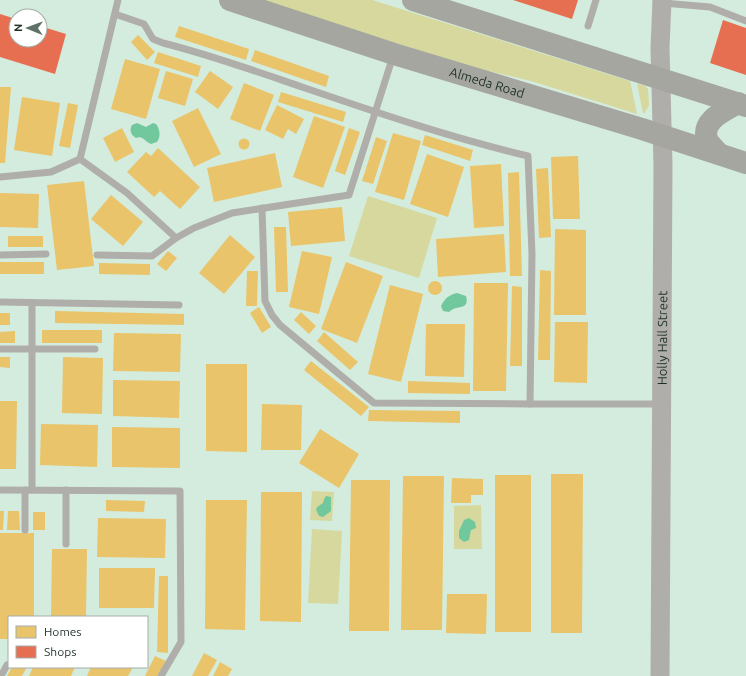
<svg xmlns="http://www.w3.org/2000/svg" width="746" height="676" font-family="Ubuntu,sans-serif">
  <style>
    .green { fill: #d6d89e }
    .water { fill: #71c89d }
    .homes { fill: #e9c46a }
    .shops { fill: #e76f51 }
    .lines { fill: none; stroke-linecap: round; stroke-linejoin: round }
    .service { stroke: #b0aeaa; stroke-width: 7 }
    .tertiary { stroke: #b0aeaa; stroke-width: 19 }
    .primary { stroke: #a6a6a0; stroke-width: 22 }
    .labels { text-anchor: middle; stroke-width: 4; stroke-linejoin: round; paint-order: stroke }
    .street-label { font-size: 13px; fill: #1f3127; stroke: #fff }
  </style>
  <rect width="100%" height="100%" fill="#d4ecdd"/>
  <g class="green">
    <polygon points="253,0 372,0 630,81 637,114 531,81 484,70"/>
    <polygon points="637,84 644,85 648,89 649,105 645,113 643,113"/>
    <polygon points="368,196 437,218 419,278 349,256"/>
    <polygon points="312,491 334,492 332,521 310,520"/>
    <polygon points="481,505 482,549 454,549 454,506"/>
    <polygon points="312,529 342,531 338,604 308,603"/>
  </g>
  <g class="water">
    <path d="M137,123L146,127L153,123L156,124C160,129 161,137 157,142L151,144C145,142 143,135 136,138C131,135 129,130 132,125Z"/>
    <path d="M457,293L466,296C470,311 457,304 449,312L443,311L441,306C445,298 449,295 457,293Z"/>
    <polygon points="326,496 331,497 331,511 323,517 319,516 316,510 317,507 323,503 324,499"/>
    <polygon points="469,518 475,522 476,528 471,530 469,540 464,542 459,538 459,531 464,520"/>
  </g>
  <g class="homes">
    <polygon points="179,26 249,49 246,60 175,37"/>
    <polygon points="138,35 155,52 147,60 131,42"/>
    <polygon points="255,50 329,76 326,87 251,61"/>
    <polygon points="158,52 201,66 198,77 154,63"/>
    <polygon points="125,59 160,69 146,119 111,109"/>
    <polygon points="166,71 193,79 185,106 158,98"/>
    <polygon points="210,71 233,87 218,109 195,92"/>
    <polygon points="244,83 274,95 260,131 230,119"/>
    <polygon points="0,87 11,87 5,163 0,163"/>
    <polygon points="281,92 346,112 343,122 278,102"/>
    <polygon points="22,97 60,103 52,156 14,150"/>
    <polygon points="68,103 78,105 70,148 59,146"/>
    <polygon points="277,105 304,119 296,134 288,129 283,139 265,130"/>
    <polygon points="198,108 221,154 194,167 172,121"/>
    <polygon points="314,116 345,127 323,188 293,177"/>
    <polygon points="122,128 134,152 115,162 103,138"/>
    <polygon points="349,128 360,132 345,175 335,171"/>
    <polygon points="393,133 421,141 404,200 375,192"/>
    <polygon points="425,135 473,150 470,161 422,145"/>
    <polygon points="376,137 387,141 373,184 362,181"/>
    <circle cx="244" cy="144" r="5.5"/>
    <polygon points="158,148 200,187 180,209 160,191 154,197 127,172 146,152 151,156"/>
    <polygon points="275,153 282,187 214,202 207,168"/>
    <polygon points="427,154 464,167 448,217 410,204"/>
    <polygon points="578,156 580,219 553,219 551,157"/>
    <polygon points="501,164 504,226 474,228 470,166"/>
    <polygon points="548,168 551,237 539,238 536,169"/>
    <polygon points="519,172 522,276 510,276 508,173"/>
    <polygon points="84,181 94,266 57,270 47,185"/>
    <polygon points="0,193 39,194 38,228 0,227"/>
    <polygon points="111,195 143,222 123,246 91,219"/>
    <polygon points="342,207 345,241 291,246 288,212"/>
    <polygon points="274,227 286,227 288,292 276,292"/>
    <polygon points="555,229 586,230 586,315 554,315"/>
    <polygon points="504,234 506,272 438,277 436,239"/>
    <polygon points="230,235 255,257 224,294 199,273"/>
    <rect x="8" y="236" width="35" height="11"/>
    <polygon points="168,251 177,258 166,271 157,264"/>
    <polygon points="302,251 332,257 319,314 289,307"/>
    <rect x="0" y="262" width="44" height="12"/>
    <polygon points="346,262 383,276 357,343 321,329"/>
    <polygon points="99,263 150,264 150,275 99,274"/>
    <polygon points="540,270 551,271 550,360 538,360"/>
    <polygon points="247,271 258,271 257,306 246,306"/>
    <circle cx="435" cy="288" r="7"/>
    <polygon points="474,283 508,283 506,391 473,391"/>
    <polygon points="390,285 423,294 401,382 368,374"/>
    <polygon points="512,286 522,287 522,366 510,366"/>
    <polygon points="259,307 271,327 262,333 250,313"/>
    <polygon points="55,311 184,314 184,325 55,323"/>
    <polygon points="301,312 316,326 309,334 294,320"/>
    <rect x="0" y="313" width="10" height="12"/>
    <polygon points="555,322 588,322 587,383 554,382"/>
    <polygon points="426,324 465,324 464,377 425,376"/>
    <rect x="42" y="330" width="60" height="13"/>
    <polygon points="15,331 15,343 0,343 0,332"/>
    <polygon points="324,332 358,362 350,370 317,341"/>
    <polygon points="114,333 181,334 180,372 113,371"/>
    <polygon points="0,357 10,357 10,368 0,367"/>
    <polygon points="63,357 103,358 102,414 62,413"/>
    <polygon points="311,361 369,407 361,416 304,370"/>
    <polygon points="206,364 247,364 247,452 206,451"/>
    <polygon points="113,380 180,381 179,418 113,416"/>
    <polygon points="408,381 470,383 470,394 408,393"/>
    <polygon points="0,401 17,401 16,469 0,469"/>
    <polygon points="262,404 302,405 301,450 261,450"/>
    <polygon points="369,410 460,411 460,423 368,421"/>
    <polygon points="41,424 98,425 97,467 40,465"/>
    <polygon points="112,427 180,428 180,468 112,467"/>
    <polygon points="320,429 359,454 339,488 299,463"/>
    <polygon points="551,474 583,474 582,633 551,633"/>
    <rect x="495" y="475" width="36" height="157"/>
    <polygon points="403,476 444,476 442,630 401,630"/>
    <polygon points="452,478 483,479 483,495 471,495 471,503 451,503"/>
    <polygon points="351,480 390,480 389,631 349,631"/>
    <polygon points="261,492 302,492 301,622 260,621"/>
    <polygon points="106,500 145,501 144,512 106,511"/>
    <polygon points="206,500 247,500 245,630 205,629"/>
    <polygon points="0,511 4,511 3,530 0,530"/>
    <polygon points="8,511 19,511 20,530 7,530"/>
    <rect x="33" y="512" width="12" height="18"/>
    <polygon points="98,518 166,519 165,558 97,557"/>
    <polygon points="0,533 34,533 34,617 9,617 9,639 0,639"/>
    <polygon points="52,549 87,549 86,617 51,617"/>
    <polygon points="99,568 155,568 154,608 99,608"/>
    <polygon points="159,576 168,576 168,653 157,652"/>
    <polygon points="447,594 487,594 486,634 446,633"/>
    <polygon points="204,653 217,660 208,676 192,676"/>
    <polygon points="155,656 166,661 158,676 145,676"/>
    <polygon points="220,662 232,669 228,676 213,676"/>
    <polygon points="12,667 27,667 22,676 7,676"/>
    <polygon points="33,667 75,667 71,676 29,676"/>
    <polygon points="91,667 133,667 128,676 87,676"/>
  </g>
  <g class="shops">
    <polygon points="513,0 578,0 572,19"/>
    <polygon points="0,14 16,19 16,40 40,40 40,26 66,34 55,74 0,57"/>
    <polygon points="723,20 746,28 746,75 710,63"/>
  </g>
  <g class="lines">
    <g class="service">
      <polyline points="663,3 710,7 746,21"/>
      <path d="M115,14L144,24L153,39L163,43C211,55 258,72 305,88C378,113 452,138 528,156L532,254L530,404L374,403L280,325L272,315L265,301L262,208"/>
      <polyline points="588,26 596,0"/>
      <polyline points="80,159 118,0"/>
      <polyline points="0,177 51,172 80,159 127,193 176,238"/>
      <polyline points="0,255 46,254"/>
      <polyline points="97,255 152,256 176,238 194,228 232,213 349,195 393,56"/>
      <polyline points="0,302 179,305"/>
      <polyline points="32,303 32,490"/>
      <polyline points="0,349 95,349"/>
      <polyline points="530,404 662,404"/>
      <polyline points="0,490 180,491 181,642 161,676"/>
      <polyline points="66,490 66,544"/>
      <polyline points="25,530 25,490"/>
      <polyline points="1,676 7,665"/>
    </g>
    <path class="tertiary" id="s1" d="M660,676L663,165L660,48L662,0"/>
    <g class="primary">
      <path id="s2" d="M230,0L394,54L642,129L746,163"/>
      <polyline points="413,0 746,106"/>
      <path d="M719,154C715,149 709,144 707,139C701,120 725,111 738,103"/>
    </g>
  </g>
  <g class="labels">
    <g class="street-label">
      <text dy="5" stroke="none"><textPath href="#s2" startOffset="270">Almeda Road</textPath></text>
      <text dy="5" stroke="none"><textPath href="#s1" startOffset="338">Holly Hall Street</textPath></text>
    </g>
  </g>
  <rect x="8" y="616" width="140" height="52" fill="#ffffff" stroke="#a5ada9"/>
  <rect x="16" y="626" width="20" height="12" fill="#e9c46a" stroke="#a5ada9"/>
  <text x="44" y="636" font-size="12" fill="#1f3127">Homes</text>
  <rect x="16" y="646" width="20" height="12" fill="#e76f51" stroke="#a5ada9"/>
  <text x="44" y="656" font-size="12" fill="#1f3127">Shops</text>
  <g transform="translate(28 28) rotate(271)"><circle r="19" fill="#ffffff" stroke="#a5ada9"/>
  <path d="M0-3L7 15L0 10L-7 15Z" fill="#5e7267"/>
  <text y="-6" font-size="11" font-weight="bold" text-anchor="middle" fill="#1f3127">N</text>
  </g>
</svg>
